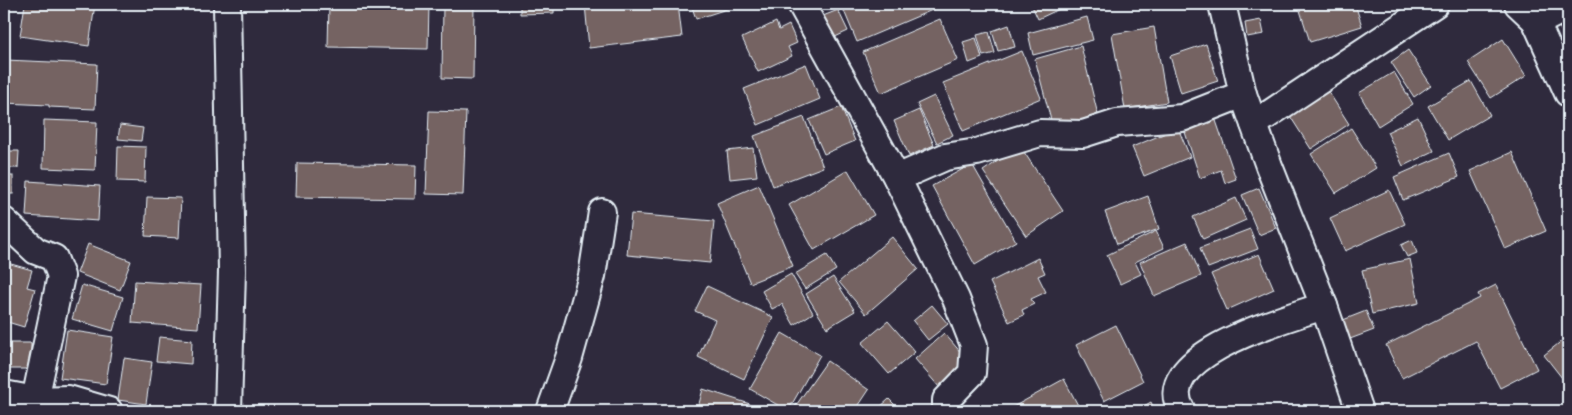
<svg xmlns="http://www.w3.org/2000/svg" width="1572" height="415" font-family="'Comic Neue',sans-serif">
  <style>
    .building { fill: #756362; stroke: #e8f1f8 }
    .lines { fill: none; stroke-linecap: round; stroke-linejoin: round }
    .street-casing { stroke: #e8f1f8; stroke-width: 30 }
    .street { stroke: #2f2a3d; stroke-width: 26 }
  </style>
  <rect width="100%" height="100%" fill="#2f2a3d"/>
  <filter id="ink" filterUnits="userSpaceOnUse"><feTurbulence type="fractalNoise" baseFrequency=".02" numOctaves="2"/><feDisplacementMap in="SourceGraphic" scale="10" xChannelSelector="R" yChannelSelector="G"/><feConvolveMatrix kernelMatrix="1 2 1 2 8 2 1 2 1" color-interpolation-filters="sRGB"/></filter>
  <g filter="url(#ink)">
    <g class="building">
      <polygon points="25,4 95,4 89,46 20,36"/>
      <polygon points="329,4 429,4 428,49 328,47"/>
      <polygon points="443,4 474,4 473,79 442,78"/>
      <polygon points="520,4 554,4 554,13 520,14"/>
      <polygon points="585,4 678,4 682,37 589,48"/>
      <polygon points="691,4 742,4 696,19"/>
      <polygon points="848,4 936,4 937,8 857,42 842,6"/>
      <polygon points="1031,4 1070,4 1038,19"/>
      <polygon points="1298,4 1355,4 1362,26 1310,42"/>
      <polygon points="838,10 848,31 833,38 823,16"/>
      <polygon points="1087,17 1093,40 1033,55 1028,33"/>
      <polygon points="1568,18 1568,43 1558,25"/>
      <polygon points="940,19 958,60 881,93 863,52"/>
      <polygon points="1261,20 1264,34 1247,37 1245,23"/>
      <polygon points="776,22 779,30 789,25 797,43 788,47 792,56 758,72 742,38"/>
      <polygon points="1009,25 1015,47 998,51 992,31"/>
      <polygon points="1154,27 1167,102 1125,109 1112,34"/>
      <polygon points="989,32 995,53 983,56 977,35"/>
      <polygon points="976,38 982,58 969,63 963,42"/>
      <polygon points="1503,39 1526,76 1491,98 1468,62"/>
      <polygon points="1206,44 1218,81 1181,93 1170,56"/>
      <polygon points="1081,46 1098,115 1053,128 1035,59"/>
      <polygon points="1408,50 1431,85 1414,97 1391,62"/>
      <polygon points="1022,51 1041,98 963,131 943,83"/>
      <polygon points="5,60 97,64 95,109 49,107 49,105 4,103"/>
      <polygon points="806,64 820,99 758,125 744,89"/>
      <polygon points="1394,72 1413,104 1378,126 1359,93"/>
      <polygon points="1471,81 1490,115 1448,140 1428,106"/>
      <polygon points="1328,91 1349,124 1311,149 1290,116"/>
      <polygon points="934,96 953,135 937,143 917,104"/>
      <polygon points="841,107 855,141 824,154 809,120"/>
      <polygon points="1212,109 1236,179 1225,183 1221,170 1200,178 1181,120"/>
      <polygon points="919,110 934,145 909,156 894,121"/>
      <polygon points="429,111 466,112 463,195 426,194"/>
      <polygon points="804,117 823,167 773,186 754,136"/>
      <polygon points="1418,117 1434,151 1403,166 1387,132"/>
      <polygon points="44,120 97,122 95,170 43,168"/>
      <polygon points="120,125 143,128 141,141 118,139"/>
      <polygon points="1178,128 1190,157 1144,176 1132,147"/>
      <polygon points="1351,128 1376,168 1336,193 1311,154"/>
      <polygon points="118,146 146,147 145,182 117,181"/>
      <polygon points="1020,146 1063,211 1026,236 983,171"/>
      <polygon points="753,148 757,176 730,179 727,151"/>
      <polygon points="4,151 19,151 18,168 4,168"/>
      <polygon points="1512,152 1546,231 1505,249 1470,171"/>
      <polygon points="1449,153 1459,177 1403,200 1394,177"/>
      <polygon points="297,163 416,165 415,199 296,197"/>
      <polygon points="972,164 1016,241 975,265 932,186"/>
      <polygon points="848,170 874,215 814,250 789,205"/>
      <rect x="4" y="176" width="9" height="18"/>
      <polygon points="28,181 100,186 98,221 26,216"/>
      <polygon points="759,185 793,266 750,283 717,203"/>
      <polygon points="1259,188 1276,228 1259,235 1242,195"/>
      <polygon points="1389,190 1405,224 1345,251 1330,218"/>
      <polygon points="1148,196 1159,229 1117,244 1105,212"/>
      <polygon points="147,197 181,198 179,238 145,236"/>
      <polygon points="1236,198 1246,220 1203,239 1193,217"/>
      <polygon points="631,214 714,221 710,263 627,255"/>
      <polygon points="1250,229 1258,249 1208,268 1200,248"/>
      <polygon points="1156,231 1164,248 1135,262 1141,274 1120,284 1107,255"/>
      <polygon points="892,237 918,269 866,314 839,282"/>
      <polygon points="1412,240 1417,253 1407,257 1401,245"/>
      <polygon points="1187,242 1201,276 1154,296 1140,262"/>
      <polygon points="88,244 131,261 120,290 77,273"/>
      <polygon points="1259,254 1274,289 1227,310 1211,274"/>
      <polygon points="827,255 836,270 805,289 795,274"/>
      <polygon points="1038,258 1045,273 1038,276 1046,292 1031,299 1034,304 1022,310 1024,315 1009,322 990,282"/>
      <polygon points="1410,259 1419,303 1372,314 1362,270"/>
      <polygon points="4,262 32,270 27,287 35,289 24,327 4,321"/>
      <polygon points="791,274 813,313 794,325 782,304 772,309 762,291"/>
      <polygon points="833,277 855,311 827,328 806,294"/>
      <polygon points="135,281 201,285 198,328 132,323"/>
      <polygon points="82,285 123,297 113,331 72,319"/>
      <polygon points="1496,285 1537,369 1500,388 1476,341 1402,378 1386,345 1480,298 1478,294"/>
      <polygon points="707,286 773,317 744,379 698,357 715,320 695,311"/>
      <polygon points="932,305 948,324 928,340 913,321"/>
      <polygon points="1366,311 1374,330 1350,339 1343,320"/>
      <polygon points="888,321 915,352 889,374 862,343"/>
      <polygon points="1116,325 1143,381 1104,401 1076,345"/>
      <polygon points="67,330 113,337 106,384 60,378"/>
      <polygon points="782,333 820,355 788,411 750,389"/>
      <polygon points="944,333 969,362 940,388 915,359"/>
      <polygon points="1568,336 1568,373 1562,378 1544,355"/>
      <polygon points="159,337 192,340 191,364 156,361"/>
      <rect x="4" y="343" width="27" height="26"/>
      <polygon points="124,358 152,362 146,404 118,400"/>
      <polygon points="827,361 869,390 855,411 847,407 844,411 792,411"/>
      <polygon points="1064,379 1081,411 1015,411 1013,407"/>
      <polygon points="703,389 750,404 747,411 697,411"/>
      <polygon points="889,399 901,411 880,411 878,409"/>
      <polygon points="1151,402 1155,411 1135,411"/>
    </g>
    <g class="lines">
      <defs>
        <g id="street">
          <polyline points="227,4 232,271 228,411"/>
          <polyline points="801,4 897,178 956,299 974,345 972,373 946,400 946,411"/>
          <polyline points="1222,4 1243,94 1269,166 1324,306 1360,411"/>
          <polyline points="1518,4 1535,20 1568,93"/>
          <polyline points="1535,20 1544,19 1568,7"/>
          <polyline points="1254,124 1435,4"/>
          <polyline points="897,178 945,157 977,152 1040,133 1083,134 1117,123 1182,118 1243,94"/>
          <polyline points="4,221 36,251 54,258 61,276 35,400"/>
          <polyline points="4,394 35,400 68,399 109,411"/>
          <polyline points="550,411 569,358 592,276 602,212"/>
          <path d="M1182,411C1147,356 1290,317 1324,306"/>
        </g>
      </defs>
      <use href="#street" class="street-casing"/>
      <use href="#street" class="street"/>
    </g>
  </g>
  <rect width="1572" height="415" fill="none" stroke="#2f2a3d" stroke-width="20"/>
  <rect x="10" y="10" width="1552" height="395" fill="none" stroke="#e8f1f8" stroke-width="2" filter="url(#ink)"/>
</svg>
